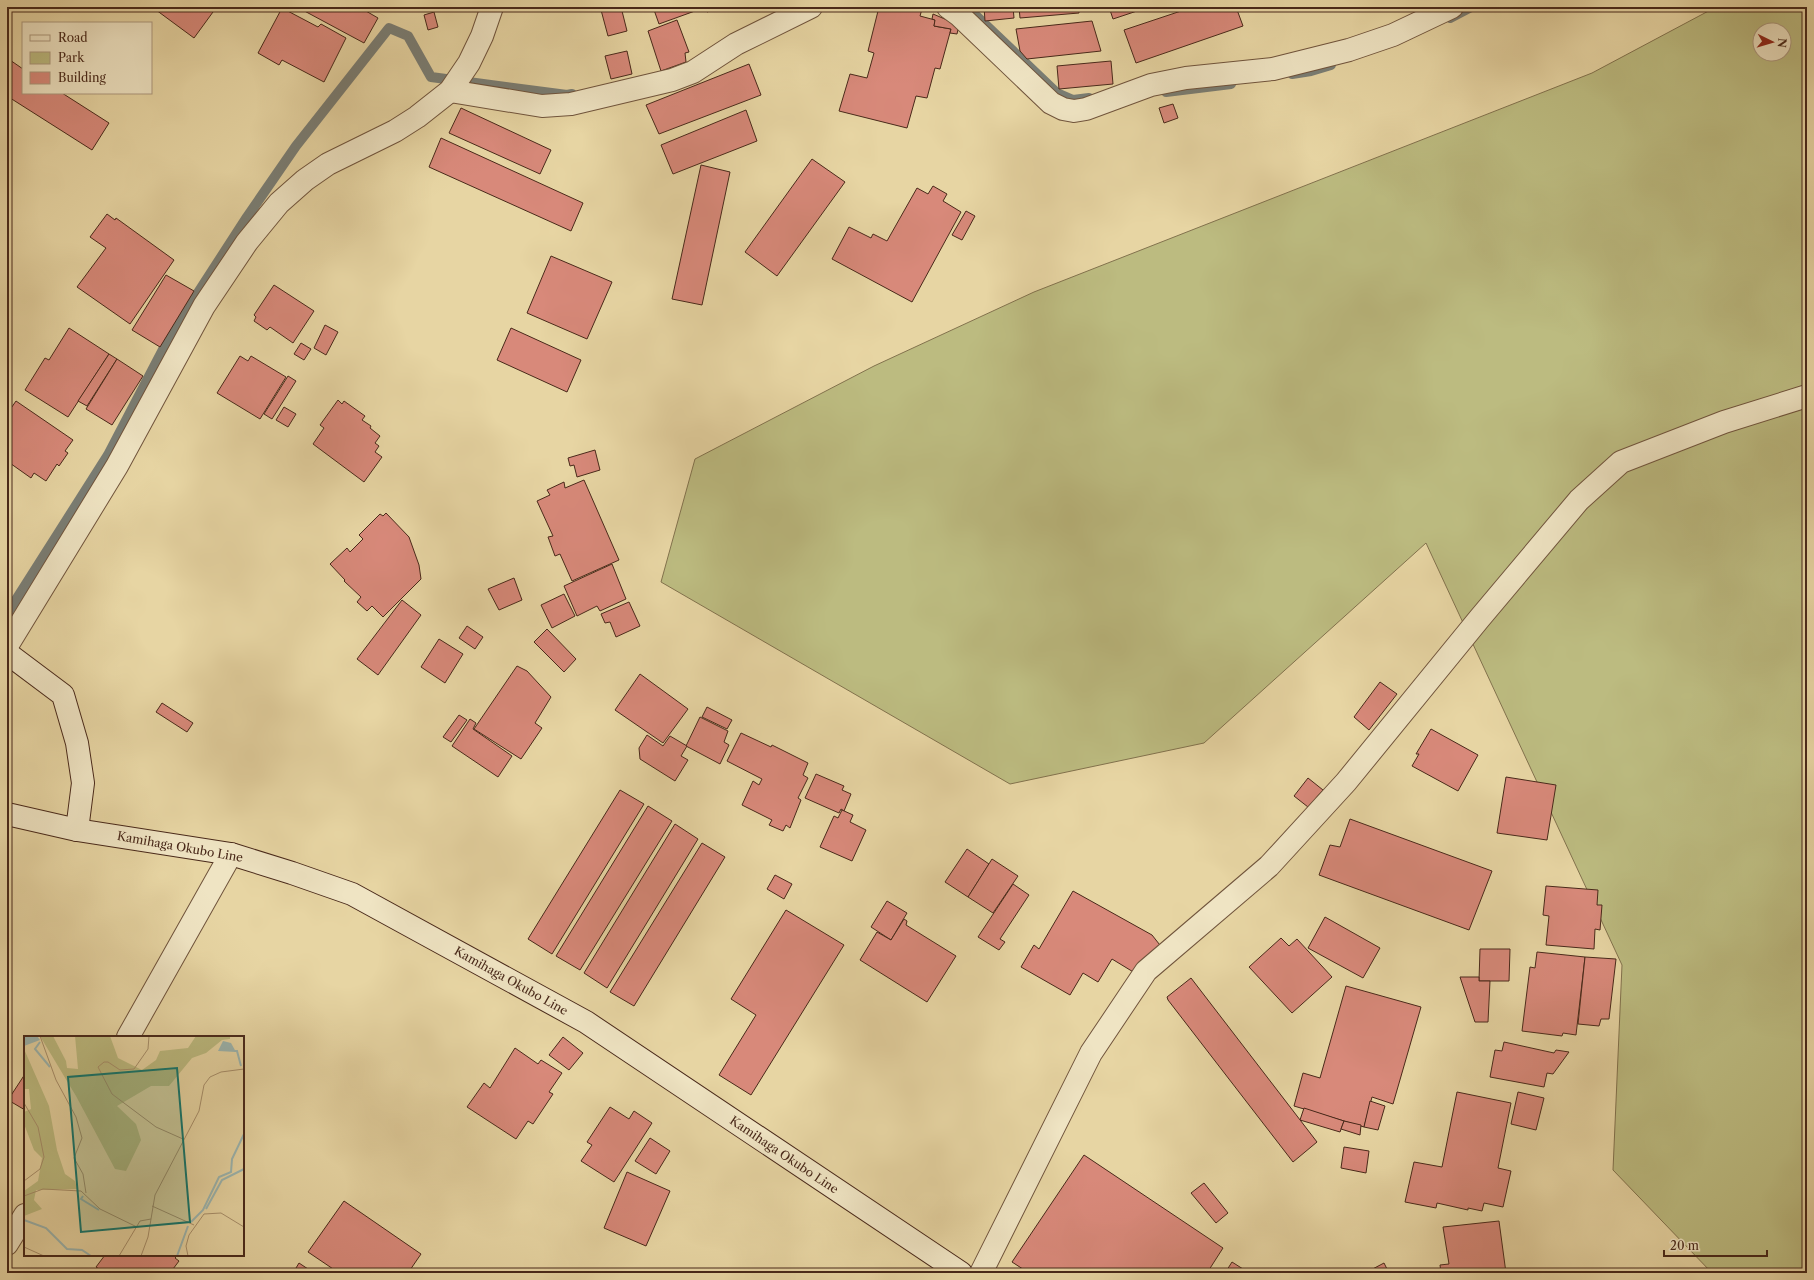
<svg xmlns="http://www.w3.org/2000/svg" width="1814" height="1280" font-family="'Libre Caslon Text',serif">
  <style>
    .green { fill: #bcbb80; stroke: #82724d; fill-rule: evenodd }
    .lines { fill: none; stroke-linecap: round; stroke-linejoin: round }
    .stream { stroke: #7a7e75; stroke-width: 10 }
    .building { fill: #d8897a; stroke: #49291a }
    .street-casing { stroke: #70543c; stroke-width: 24 }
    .secondary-casing { stroke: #49291a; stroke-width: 24 }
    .street { stroke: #efe4c3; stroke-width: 22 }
    .secondary { stroke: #efe4c3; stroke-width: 22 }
    .labels { text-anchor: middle; stroke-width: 3; stroke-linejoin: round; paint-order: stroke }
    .street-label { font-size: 12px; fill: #49291a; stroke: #efe4c3 }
    .inset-river { fill: none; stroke: #9bb6b1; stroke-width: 2 }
    .inset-road { fill: none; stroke: #a8906c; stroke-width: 1 }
    .view { fill: #0f766e; fill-opacity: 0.15; stroke: #0f766e; stroke-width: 2 }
    .inset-edge { fill: none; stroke: #49291a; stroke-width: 2 }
  </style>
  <rect width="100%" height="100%" fill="#e7d5a3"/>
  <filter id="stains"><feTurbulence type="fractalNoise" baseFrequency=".005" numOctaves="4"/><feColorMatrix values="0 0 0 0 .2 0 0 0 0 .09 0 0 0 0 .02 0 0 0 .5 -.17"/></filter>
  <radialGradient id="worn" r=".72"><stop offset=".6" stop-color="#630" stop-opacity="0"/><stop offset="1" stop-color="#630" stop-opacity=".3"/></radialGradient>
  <path class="green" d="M1716,7H1807V1273H1712L1613,1170L1622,965L1426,543L1204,743L1010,784L661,582L695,459L874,366L1034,292L1592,73ZM1760,30H1784V54H1760Z"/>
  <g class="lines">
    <g class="stream">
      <polyline points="967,7 1057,93 1073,100 1089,98"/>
      <polyline points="1450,18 1471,7"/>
      <polyline points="1292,74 1311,71 1331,65"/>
      <polyline points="1166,92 1231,84"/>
      <polyline points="7,614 108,455 170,336 247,217 296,146 389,28 408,36 431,77 567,95 572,94"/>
    </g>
  </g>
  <g class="building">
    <polygon points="152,7 206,7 213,12 194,38"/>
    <polygon points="297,7 359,7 378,18 364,43"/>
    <polygon points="614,7 621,7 627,31 608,36 601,10"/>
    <polygon points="653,7 722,7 707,12 706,7 659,24"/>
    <polygon points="879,7 915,7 922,9 920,16 935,20 934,26 951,29 940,69 935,68 927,98 916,96 907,128 839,111 850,74 867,78 874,53 868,51"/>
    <polygon points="984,7 1013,7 1014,18 985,21"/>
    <polygon points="1019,7 1079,7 1079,13 1020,18"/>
    <polygon points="1109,7 1149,7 1113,19"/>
    <polygon points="1193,7 1236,7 1243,26 1136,63 1124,30"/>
    <polygon points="282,8 318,27 321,24 346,38 324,82 282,60 279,65 258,53"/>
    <polygon points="434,12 438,27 428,30 424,15"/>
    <polygon points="933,14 959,25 957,34 950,33 951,29 934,26 935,20 932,19"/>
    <polygon points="677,20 689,52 685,53 686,62 661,71 648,31"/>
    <polygon points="1092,21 1101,51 1027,59 1020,51 1016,29"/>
    <polygon points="627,51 632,74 611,79 605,56"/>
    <polygon points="7,58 23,69 23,93 62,93 109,123 92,150 7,96"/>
    <polygon points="1111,61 1113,84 1059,89 1057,66"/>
    <polygon points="749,64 761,95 659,134 646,105"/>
    <polygon points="1173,104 1178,118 1164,123 1159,108"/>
    <polygon points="461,108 551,150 540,174 449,133"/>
    <polygon points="746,110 757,141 673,174 661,145"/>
    <polygon points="441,138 583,203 571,231 429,167"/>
    <polygon points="812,159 845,182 777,276 745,252"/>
    <polygon points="701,165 730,172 702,305 672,299"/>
    <polygon points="933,186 947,194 943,201 961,212 912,302 832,259 849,227 871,238 873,234 887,241 917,188 928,194"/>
    <polygon points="966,211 975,216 962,240 952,235"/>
    <polygon points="107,214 115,220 116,218 174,260 130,324 77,287 106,248 90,237"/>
    <polygon points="551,256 612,282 587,339 527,313"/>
    <polygon points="166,275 194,291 160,347 132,330"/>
    <polygon points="274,285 314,311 293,343 270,327 267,330 254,321 256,317 254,315"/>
    <polygon points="325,325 338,332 326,355 314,348"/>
    <polygon points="69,328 109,354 68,417 25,390 45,358 49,360"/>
    <polygon points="511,328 581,360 567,392 497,360"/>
    <polygon points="301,343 311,349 304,360 294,354"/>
    <polygon points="109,354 117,359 87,406 78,401"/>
    <polygon points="240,356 248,361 251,356 286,377 260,419 217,393"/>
    <polygon points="117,359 143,376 112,425 86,409"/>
    <polygon points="288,376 296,381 272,419 264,414"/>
    <polygon points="338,400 342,404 344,401 365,416 362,420 371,426 370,428 380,436 375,443 379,446 375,452 382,457 364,482 313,444 324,428 320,425"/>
    <polygon points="16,401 73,440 65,451 68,453 59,466 57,464 46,481 34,473 31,478 7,461 7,414"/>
    <polygon points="284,407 296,414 288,427 276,420"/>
    <polygon points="595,450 600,470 577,477 574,465 570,466 568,458"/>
    <polygon points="584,480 619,560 572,581 560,554 555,556 548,537 553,536 537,501 550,495 547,490 564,482 565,488"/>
    <polygon points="386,513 409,537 419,565 421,579 383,617 372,606 367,611 357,602 361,597 344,581 345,580 330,564 347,548 350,552 363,539 359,535 380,514 383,516"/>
    <polygon points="612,564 626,599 600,611 597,606 577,616 564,586"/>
    <polygon points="514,578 522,600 499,610 488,589"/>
    <polygon points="564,594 575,616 552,628 541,605"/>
    <polygon points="402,600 421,615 378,675 357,659"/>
    <polygon points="629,602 640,626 616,637 610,622 605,623 601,614"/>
    <polygon points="467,626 483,637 475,649 459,638"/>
    <polygon points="547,629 576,659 564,672 534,642"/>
    <polygon points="439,639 463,654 445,683 421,667"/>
    <polygon points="517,666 527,671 551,697 535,723 542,728 521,759 474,729"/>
    <polygon points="640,674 688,709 663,743 615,710"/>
    <polygon points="1380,682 1397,694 1369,730 1354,717"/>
    <polygon points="7,693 11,696 7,703"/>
    <polygon points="162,703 193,723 187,732 156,712"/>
    <polygon points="707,707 732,720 727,729 702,717"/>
    <polygon points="459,715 467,720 451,742 443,737"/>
    <polygon points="700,717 728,731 724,742 729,745 720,764 686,746"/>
    <polygon points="470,719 476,723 473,729 512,756 498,777 452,746"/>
    <polygon points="1431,729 1478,755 1458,791 1412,766 1419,754 1416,754"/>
    <polygon points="741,733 771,747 772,745 808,763 803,775 808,778 798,798 801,800 790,828 786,825 783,831 769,825 772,820 742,805 753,781 759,785 762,779 727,761"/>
    <polygon points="647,735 663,746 670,736 687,746 681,756 688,760 675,781 640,759 639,748"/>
    <polygon points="816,774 844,786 842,790 851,794 844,811 841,809 839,813 805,798"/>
    <polygon points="1506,777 1556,785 1547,840 1497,833"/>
    <polygon points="1308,778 1323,790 1308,807 1294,796"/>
    <polygon points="620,790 644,804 552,954 528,939"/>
    <polygon points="648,806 672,821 580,970 556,956"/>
    <polygon points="842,810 853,815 850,822 866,830 852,861 820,847 834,816 838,818"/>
    <polygon points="1350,819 1492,871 1469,930 1319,875 1330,845 1340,847"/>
    <polygon points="675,824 698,839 607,988 584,973"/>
    <polygon points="702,843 725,857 634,1006 610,992"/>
    <polygon points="967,849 989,864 968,897 945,882"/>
    <polygon points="992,859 1018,876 993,913 968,897"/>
    <polygon points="775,875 792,884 784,899 767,889"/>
    <polygon points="1013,884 1029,895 1000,939 1005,942 999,950 978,937"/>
    <polygon points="1546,886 1598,890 1597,905 1602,905 1600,930 1595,929 1594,949 1546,945 1549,916 1543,915"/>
    <polygon points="1073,891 1152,935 1171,959 1135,973 1112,959 1098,982 1083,973 1070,995 1021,967 1034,945 1039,949"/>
    <polygon points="887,901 907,913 891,940 871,927"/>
    <polygon points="786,910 844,945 751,1095 719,1075 756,1015 731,999"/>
    <polygon points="1325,917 1380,948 1363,978 1308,948"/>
    <polygon points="904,919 907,921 906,925 956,956 927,1002 860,960 877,932 891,940"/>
    <polygon points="1281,938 1289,946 1297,939 1332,977 1292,1013 1249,967"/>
    <polygon points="1480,949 1510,949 1509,981 1479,981"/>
    <polygon points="1537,952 1585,957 1576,1035 1563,1033 1562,1036 1522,1031 1530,967 1535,968"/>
    <polygon points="1585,957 1616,959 1609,1019 1601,1019 1599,1026 1578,1024"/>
    <polygon points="1460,977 1479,977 1479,981 1490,981 1488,1022 1475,1022"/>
    <polygon points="1191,978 1317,1142 1293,1162 1168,1000 1167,997"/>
    <polygon points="1346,986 1421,1007 1393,1104 1372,1097 1364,1127 1294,1106 1303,1073 1320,1078"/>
    <polygon points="563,1037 583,1053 569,1070 549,1055"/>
    <polygon points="1504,1042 1554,1053 1556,1050 1569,1052 1553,1074 1547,1073 1544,1087 1490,1077 1495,1050 1502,1051"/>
    <polygon points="515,1048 538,1064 541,1060 562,1073 549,1092 553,1094 533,1124 528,1121 516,1139 467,1107 484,1083 490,1088"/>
    <polygon points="25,1074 25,1110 8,1100"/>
    <polygon points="1457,1092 1511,1103 1498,1168 1511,1171 1503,1207 1484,1203 1482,1211 1468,1208 1468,1210 1437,1203 1436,1208 1405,1202 1414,1162 1442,1167"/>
    <polygon points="1518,1092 1544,1098 1536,1130 1511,1124"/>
    <polygon points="1370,1101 1385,1106 1378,1130 1364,1127"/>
    <polygon points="610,1107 629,1119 634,1111 652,1123 614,1182 581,1161 592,1145 587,1142"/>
    <polygon points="1304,1108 1344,1121 1340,1132 1300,1120"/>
    <polygon points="1344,1121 1361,1125 1360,1135 1341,1129"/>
    <polygon points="650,1138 670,1151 656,1174 635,1161"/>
    <polygon points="1344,1147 1369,1151 1366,1173 1341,1168"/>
    <polygon points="1084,1155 1223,1248 1207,1273 1029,1273 1012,1262"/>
    <polygon points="627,1172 670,1191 646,1246 604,1228"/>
    <polygon points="1204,1183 1228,1213 1216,1223 1191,1193"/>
    <polygon points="344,1201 421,1254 408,1273 339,1273 308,1252"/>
    <polygon points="1499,1221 1506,1273 1441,1273 1440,1265 1449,1264 1443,1227"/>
    <polygon points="105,1255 178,1255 175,1258 179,1261 170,1273 166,1271 165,1273 105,1273 96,1267"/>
    <polygon points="1232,1262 1243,1269 1240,1273 1225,1273"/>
    <polygon points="299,1263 314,1273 293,1273"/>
    <polygon points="1384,1263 1388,1271 1385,1273 1365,1273"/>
  </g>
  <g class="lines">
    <defs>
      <g id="street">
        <polyline points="948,7 959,15 1051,103 1063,109 1074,111 1086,109 1151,85 1186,78 1273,69 1349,50 1393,35 1452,7"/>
        <polyline points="450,91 542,106 571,104 672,80 693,72 736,44 811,7"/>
        <polyline points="7,646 117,466 204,306 247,242 279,203 305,180 328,164 395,131 417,117 450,91 469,63 482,36 492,7"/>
        <polyline points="128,1037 231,854"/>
        <polyline points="7,1244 25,1215"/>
        <polyline points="981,1273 1091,1053 1146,971 1269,866 1346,782 1479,619 1579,500 1621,462 1724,422 1807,396"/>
      </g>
      <g id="secondary">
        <polyline points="7,653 63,695 77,743 83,783 77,830"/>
        <polyline points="7,814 77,830 231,854 292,873 352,894 586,1022 961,1273"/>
      </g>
    </defs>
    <use href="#street" class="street-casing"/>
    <use href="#secondary" class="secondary-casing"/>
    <use href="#street" class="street"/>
    <use href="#secondary" class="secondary"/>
  </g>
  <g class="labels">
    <g class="street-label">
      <text transform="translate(180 847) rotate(10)" y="4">Kamihaga Okubo Line</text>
      <text transform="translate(511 981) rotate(29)" y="4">Kamihaga Okubo Line</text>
      <text transform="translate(784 1155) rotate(34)" y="4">Kamihaga Okubo Line</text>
    </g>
  </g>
  <g transform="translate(24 1036)">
    <rect width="220" height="220" fill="#e7d5a3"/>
    <path d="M16,0H29L42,25L43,32L54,33L51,0H86L94,22L118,34L132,24L136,15L164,12L172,0H206V3L198,4L182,17L168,22L145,50H127L93,70L112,88L117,104L102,135L91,133L52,60ZM0,13L25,70L33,114L41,138L51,145L53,153L12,154L10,164L18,173L0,180V155L14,145L18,122L10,114L0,88V76L7,73L5,53H0Z" fill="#bcbb80"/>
    <path d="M1,0H13L16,4L0,10ZM199,5L207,7L212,16L194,15Z" fill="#9bb6b1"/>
    <path class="inset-river" d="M16,6L11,13L26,31M210,15H213L217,30M59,160L57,163L75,174M182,173L198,144L220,133M0,184L22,192L43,213L58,214L67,220M167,186L179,174L195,141L207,136L208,123L220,98M153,220L164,190"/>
    <path class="inset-road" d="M16,0L32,44L52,81L58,102L50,122L59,138L62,157M125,0L124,13L110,33L96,34L84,26H80L74,31L88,58L132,91L159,103M0,67L14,91L20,121L16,133L0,145M0,160L19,153L57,155L76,173L113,191M128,170L170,189M0,211L20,220M95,220L116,185L127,183M117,220L124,201L131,159L175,75L180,49L186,41L197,36L220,33M164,220L162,210L165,199L180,178L197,177L220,191"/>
    <path class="view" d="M153,32L166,186L57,196L44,41Z"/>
    <rect width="220" height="220" class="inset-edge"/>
  </g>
  <rect width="1814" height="1280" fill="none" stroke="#e7d5a3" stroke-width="24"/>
  <rect x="8" y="8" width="1798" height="1264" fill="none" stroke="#49291a" stroke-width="2"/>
  <rect x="12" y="12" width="1790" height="1256" fill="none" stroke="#49291a"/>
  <rect x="22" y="22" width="130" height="72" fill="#efe4c3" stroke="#ad997f"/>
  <rect x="30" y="35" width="20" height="6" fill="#efe4c3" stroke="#ad997f"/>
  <text x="58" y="42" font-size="12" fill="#49291a">Road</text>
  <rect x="30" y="52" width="20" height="12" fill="#bcbb80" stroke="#ad997f"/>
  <text x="58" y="62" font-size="12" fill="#49291a">Park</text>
  <rect x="30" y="72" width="20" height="12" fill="#d8897a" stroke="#ad997f"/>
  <text x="58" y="82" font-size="12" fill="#49291a">Building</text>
  <g transform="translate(1772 42) rotate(95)"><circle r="19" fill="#efe4c3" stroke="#ad997f"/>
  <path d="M0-3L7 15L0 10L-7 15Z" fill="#8f2418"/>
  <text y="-6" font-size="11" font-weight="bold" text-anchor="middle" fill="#49291a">N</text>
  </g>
  <path d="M1664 1250v6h103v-6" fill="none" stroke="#49291a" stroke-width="2"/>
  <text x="1670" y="1250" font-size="12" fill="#49291a" stroke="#efe4c3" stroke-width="3" paint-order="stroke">20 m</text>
  <rect width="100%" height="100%" filter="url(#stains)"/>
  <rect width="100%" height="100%" fill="url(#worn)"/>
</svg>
